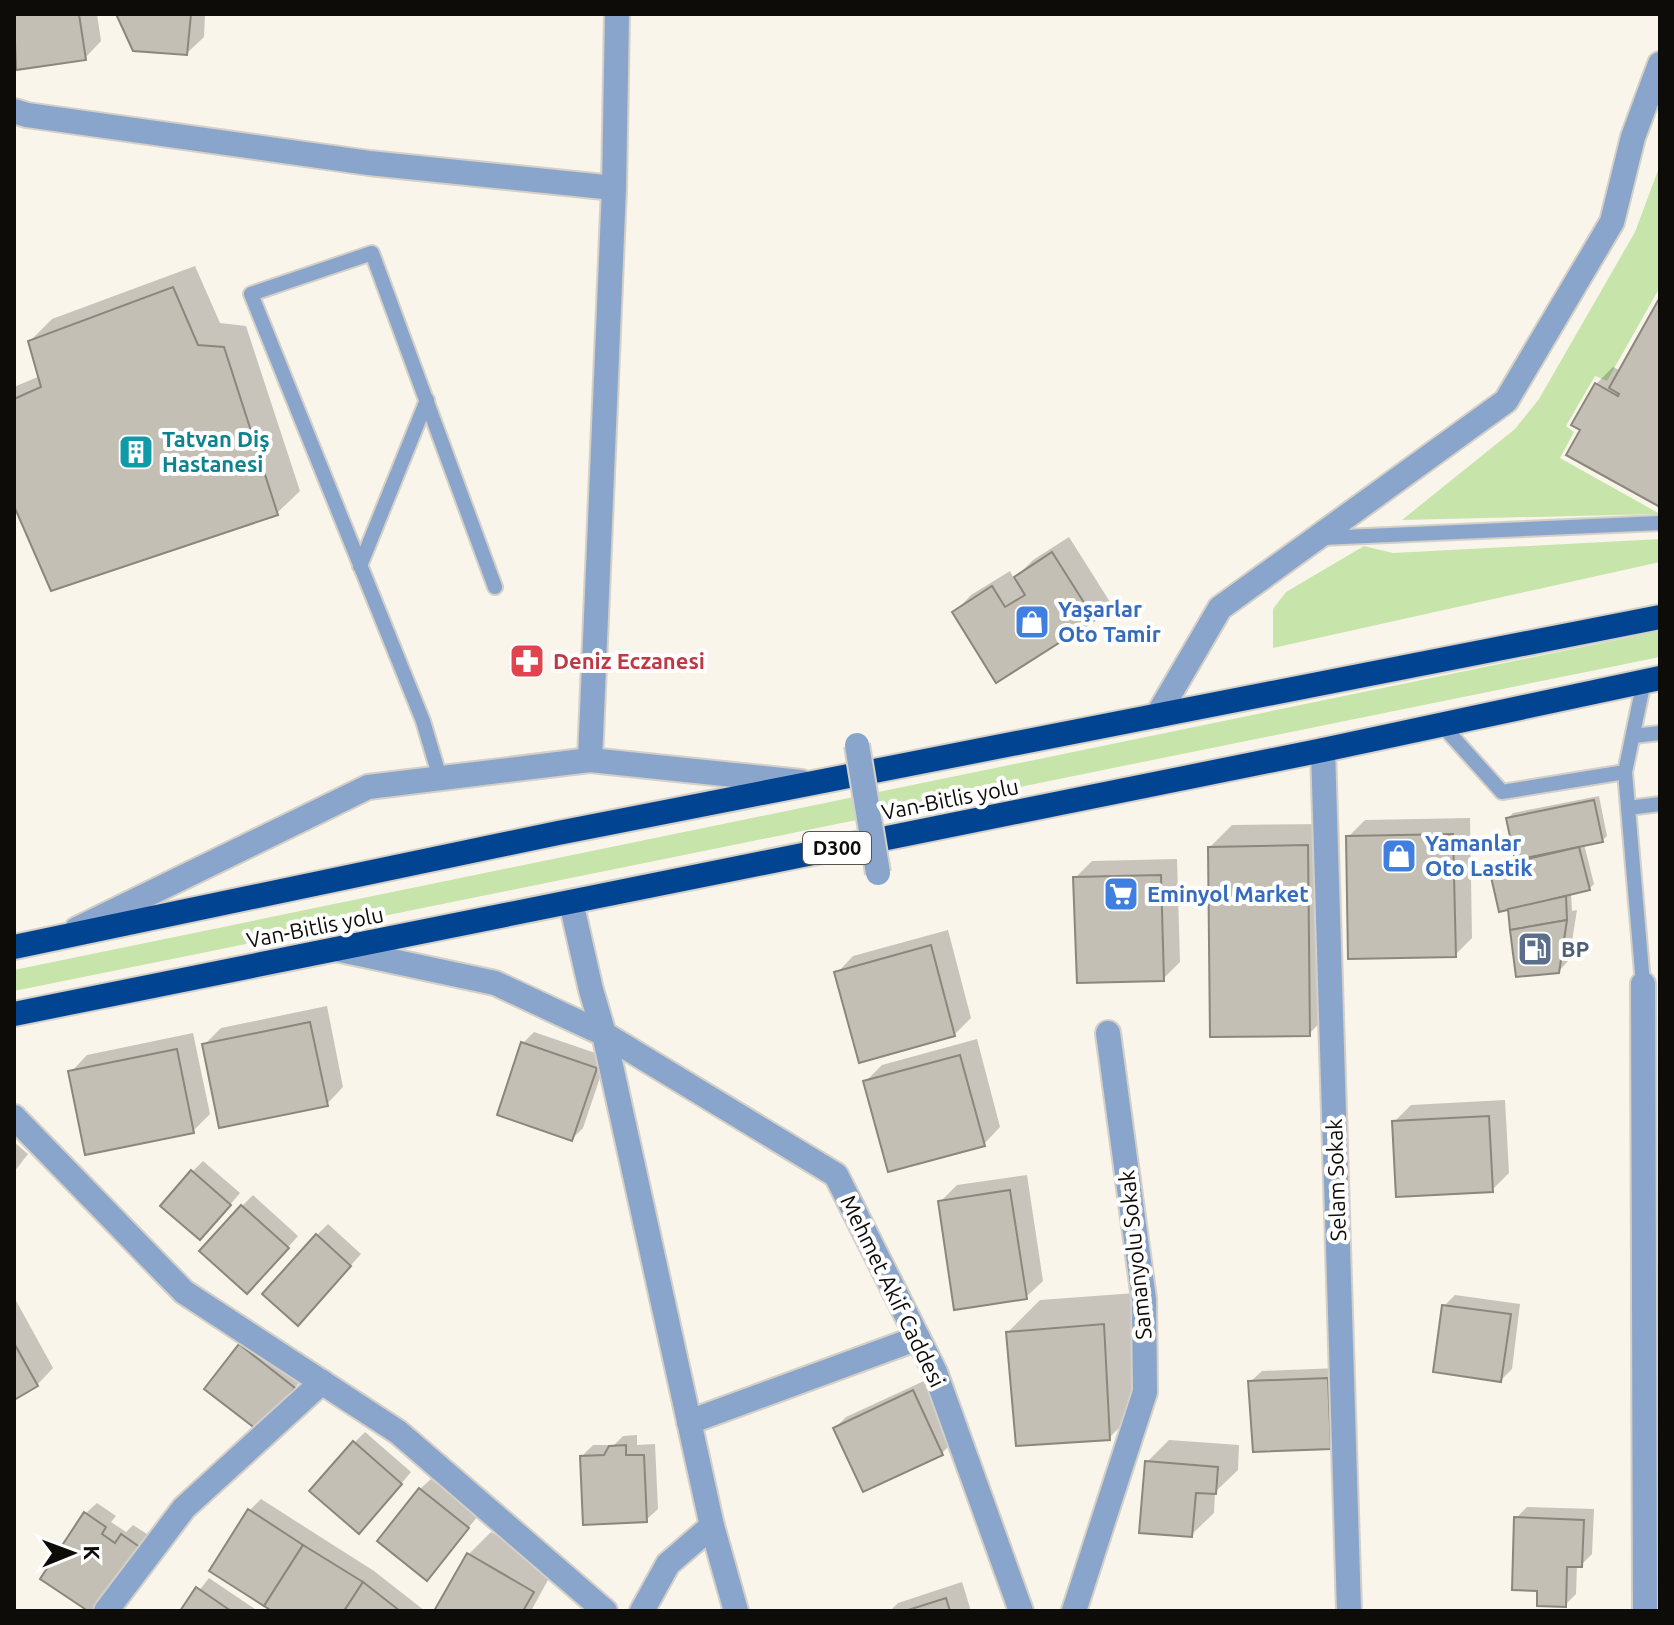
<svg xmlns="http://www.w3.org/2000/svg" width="1674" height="1625" font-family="Ubuntu,sans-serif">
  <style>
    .green { fill: #c7e4ab }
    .shadow { fill: #0003 }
    .building { fill: #c3bfb4; stroke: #8b877d; stroke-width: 2 }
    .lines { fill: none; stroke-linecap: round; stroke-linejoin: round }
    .lane-casing { stroke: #d4d0c7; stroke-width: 18 }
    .street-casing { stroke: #d4d0c7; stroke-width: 28 }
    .highway-casing { stroke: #d4d0c7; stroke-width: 28 }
    .lane { stroke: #89a5cb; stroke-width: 14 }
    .street { stroke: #89a5cb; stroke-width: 24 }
    .highway { stroke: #004492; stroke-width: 24 }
    .street-bridge-casing { stroke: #d4d0c7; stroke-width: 28; stroke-linecap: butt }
    .street-bridge { stroke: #89a5cb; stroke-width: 24 }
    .labels { text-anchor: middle; stroke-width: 8; stroke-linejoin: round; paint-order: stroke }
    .shield { fill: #fff; stroke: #565553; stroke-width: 2 }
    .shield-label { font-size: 20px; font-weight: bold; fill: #0e0c09 }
    .culture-label { font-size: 22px; font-weight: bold; fill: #0d838f; stroke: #fff; text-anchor: start }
    .shop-label { font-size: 22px; font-weight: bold; fill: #366cbe; stroke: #fff; text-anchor: start }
    .health-label { font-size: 22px; font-weight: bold; fill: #be3a42; stroke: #fff; text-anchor: start }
    .street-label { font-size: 22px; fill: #0e0c09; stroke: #fff }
    .service-label { font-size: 22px; font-weight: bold; fill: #4e5e75; stroke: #fff; text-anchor: start }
  </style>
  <rect width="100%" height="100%" fill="#faf5eb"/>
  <g class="green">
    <polygon points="1660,165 1660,287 1607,381 1595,376 1566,426 1574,432 1560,458 1660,514 1402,520 1515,429 1539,399 1635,232"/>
    <polygon points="1660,539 1660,562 1273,648 1273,609 1286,592 1364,546 1393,553"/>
    <polygon points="1660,631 1660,657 14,991 14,970"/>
  </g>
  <g class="shadow">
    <polygon points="14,14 97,14 101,41 85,58 18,68"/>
    <polygon points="118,14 205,14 204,37 187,53"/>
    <polygon points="195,266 220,323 246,326 300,491 277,513 14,501 14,387 40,376 30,341 52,319"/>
    <polygon points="1660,301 1660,505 1582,429 1596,384 1613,367 1621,371"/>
    <polygon points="1069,537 1110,602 1094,619 955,612 971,595 1010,571 1014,579 1033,560"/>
    <polygon points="1599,796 1607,836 1602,841 1584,844 1594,884 1589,889 1571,893 1572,911 1577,910 1569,960 1558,972 1509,907 1491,869 1496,864 1516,858 1508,818 1513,813"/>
    <polygon points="1470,818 1472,938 1455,955 1348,837 1365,820"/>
    <polygon points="1329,824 1331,1011 1309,1034 1210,847 1232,825"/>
    <polygon points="1177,859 1180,962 1163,979 1075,878 1092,861"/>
    <polygon points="948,930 971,1018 954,1035 837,973 853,956"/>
    <polygon points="327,1006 343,1087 327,1104 204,1045 221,1028"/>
    <polygon points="534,1032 607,1057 583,1128 572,1139 523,1043"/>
    <polygon points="193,1033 210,1114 193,1131 71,1072 87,1055"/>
    <polygon points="977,1039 1000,1127 984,1144 865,1082 882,1065"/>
    <polygon points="1505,1100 1509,1173 1492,1190 1394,1122 1411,1105"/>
    <polygon points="14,1142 28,1154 14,1172"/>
    <polygon points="203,1161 240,1193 211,1227 192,1172"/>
    <polygon points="1027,1175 1043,1281 1026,1297 940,1202 957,1185"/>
    <polygon points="253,1195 298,1236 258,1281 242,1206"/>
    <polygon points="328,1224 361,1254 309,1312 317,1235"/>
    <polygon points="1135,1293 1141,1406 1109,1438 1008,1332 1040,1300"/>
    <polygon points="1455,1295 1520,1304 1512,1369 1501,1380 1444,1306"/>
    <polygon points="14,1297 53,1368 37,1385 14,1397"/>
    <polygon points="251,1335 304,1376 271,1419 240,1345"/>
    <polygon points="1338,1368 1341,1436 1330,1447 1250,1382 1262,1371"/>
    <polygon points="924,1381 953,1442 942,1453 835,1428 846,1417"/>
    <polygon points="365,1432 411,1472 370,1521 354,1443"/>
    <polygon points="637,1435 637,1445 655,1444 658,1509 646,1520 582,1456 593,1445 614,1445 623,1436"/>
    <polygon points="1169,1440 1239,1445 1238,1470 1215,1492 1214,1513 1191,1535 1147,1462"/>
    <polygon points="431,1479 478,1516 427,1578 420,1489"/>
    <polygon points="261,1499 374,1571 425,1611 272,1611 211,1570 250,1510"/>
    <polygon points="97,1503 116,1516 111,1522 126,1532 133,1525 150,1536 92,1611 86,1513"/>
    <polygon points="1527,1507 1594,1509 1592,1554 1581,1565 1577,1565 1576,1594 1565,1605 1539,1589 1516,1518"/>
    <polygon points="491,1532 554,1569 531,1611 436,1611 469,1554"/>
    <polygon points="209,1578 258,1611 183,1611"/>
    <polygon points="962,1582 971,1611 890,1611 898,1603"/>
  </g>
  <g class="building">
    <polygon points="14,14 79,14 86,60 16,70"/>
    <polygon points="116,14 191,14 187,55 133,51"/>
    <polygon points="173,287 198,345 224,347 278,515 51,591 14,506 14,399 41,387 28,341"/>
    <polygon points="1660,297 1660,507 1566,455 1580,430 1571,425 1595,383 1618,396 1619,394 1609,388"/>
    <polygon points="1052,552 1095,620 996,683 952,612 992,586 1005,607 1025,595 1014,577"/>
    <polygon points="1594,800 1603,842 1515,860 1506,818"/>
    <polygon points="1453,834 1456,957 1348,959 1346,836"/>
    <polygon points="1308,845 1310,1036 1210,1037 1208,847"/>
    <polygon points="1579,847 1590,890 1499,912 1489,868"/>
    <polygon points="1161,875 1164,981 1077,983 1073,877"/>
    <polygon points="1566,896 1567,920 1510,930 1508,909"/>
    <polygon points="1567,920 1559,973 1516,977 1510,930"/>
    <polygon points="931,945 955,1036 859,1063 834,972"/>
    <polygon points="310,1022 328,1106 219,1128 202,1044"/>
    <polygon points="521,1042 597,1068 572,1141 497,1115"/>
    <polygon points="177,1049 194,1133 85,1155 68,1071"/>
    <polygon points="960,1055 985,1146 888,1172 863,1081"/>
    <polygon points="1489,1116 1493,1192 1396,1197 1392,1121"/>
    <polygon points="191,1170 231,1205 200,1240 160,1206"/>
    <polygon points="1010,1190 1027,1299 954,1310 938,1201"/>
    <polygon points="241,1205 289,1248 247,1294 199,1251"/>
    <polygon points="316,1234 351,1266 298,1326 262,1294"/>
    <polygon points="1442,1305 1511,1314 1501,1382 1433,1372"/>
    <polygon points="1104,1324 1110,1440 1016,1446 1006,1332"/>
    <polygon points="14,1343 38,1386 14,1400"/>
    <polygon points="239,1344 295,1388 260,1432 204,1389"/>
    <polygon points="1328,1378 1331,1449 1253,1452 1248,1381"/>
    <polygon points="913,1390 943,1455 863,1492 833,1428"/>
    <polygon points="353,1441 402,1484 359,1534 309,1491"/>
    <polygon points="626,1445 626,1455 644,1455 647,1522 583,1525 580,1456 604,1455 609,1446"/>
    <polygon points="1145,1461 1218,1467 1216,1494 1196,1493 1192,1537 1139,1533"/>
    <polygon points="419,1488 469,1528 427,1581 377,1541"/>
    <polygon points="248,1509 303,1545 264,1606 209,1571"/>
    <polygon points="84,1512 106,1527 102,1534 115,1543 121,1534 141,1548 99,1611 88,1611 40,1579"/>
    <polygon points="1514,1517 1584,1520 1582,1567 1567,1567 1566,1607 1537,1606 1537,1591 1512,1590"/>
    <polygon points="303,1545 363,1582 344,1611 272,1611 264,1606"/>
    <polygon points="467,1553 534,1592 523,1611 434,1611"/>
    <polygon points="363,1582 400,1611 344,1611"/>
    <polygon points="196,1587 231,1611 180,1611"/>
    <polygon points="946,1598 950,1611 905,1611"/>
  </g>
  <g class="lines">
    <defs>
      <g id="lane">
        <polyline points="1321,538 1660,523"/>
        <polyline points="360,566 427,400"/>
        <polyline points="1442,725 1502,792 1625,772 1644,681"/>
        <polyline points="1633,736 1660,733"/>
        <polyline points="1625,772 1643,984"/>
        <polyline points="440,778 423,721 251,294 372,253 495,587"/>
        <polyline points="1628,808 1660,804"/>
      </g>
      <g id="street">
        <polyline points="14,111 27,115 369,163 614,188"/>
        <polyline points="1157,716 1220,608 1506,401 1612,222 1633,137 1660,64"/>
        <polyline points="1323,750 1349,1611"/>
        <polyline points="590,760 614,188 617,14"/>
        <polyline points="571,902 591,990 604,1034 836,1175 935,1372 1021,1611"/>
        <polyline points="77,929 368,787 590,760 801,782"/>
        <polyline points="336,949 495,983 604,1034 712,1526 736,1611"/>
        <polyline points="1643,984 1645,1611"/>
        <polyline points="14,1117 184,1292 398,1432 605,1611"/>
        <polyline points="689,1422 918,1338"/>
        <polyline points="106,1611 184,1508 322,1382"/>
        <polyline points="642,1611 668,1564 712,1526"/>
        <polyline points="1074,1611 1145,1392 1144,1299 1108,1033"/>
      </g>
      <g id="highway">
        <polyline points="14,947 558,833 1660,617"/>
        <polyline points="14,1014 1323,750 1660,678"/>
      </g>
    </defs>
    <use href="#lane" class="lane-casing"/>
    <use href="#street" class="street-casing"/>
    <use href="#highway" class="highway-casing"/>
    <use href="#lane" class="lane"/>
    <use href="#street" class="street"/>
    <use href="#highway" class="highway"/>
    <defs>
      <polyline id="street-bridge" points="857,745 878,873"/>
    </defs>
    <use href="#street-bridge" class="street-bridge-casing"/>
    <use href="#street-bridge" class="street-bridge"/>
  </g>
  <defs>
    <symbol id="building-square" viewBox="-11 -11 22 22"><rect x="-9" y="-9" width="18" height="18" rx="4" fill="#0f9aa8" stroke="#fff"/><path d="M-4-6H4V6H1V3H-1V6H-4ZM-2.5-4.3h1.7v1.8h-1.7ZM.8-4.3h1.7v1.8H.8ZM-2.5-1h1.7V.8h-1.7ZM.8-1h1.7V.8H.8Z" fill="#fff"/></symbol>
    <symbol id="shop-square" viewBox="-11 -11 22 22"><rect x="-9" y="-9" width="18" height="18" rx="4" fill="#3f7fe0" stroke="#fff"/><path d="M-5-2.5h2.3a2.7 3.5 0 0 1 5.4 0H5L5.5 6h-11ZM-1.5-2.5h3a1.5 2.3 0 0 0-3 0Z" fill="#fff"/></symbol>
    <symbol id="pharmacy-square" viewBox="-11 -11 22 22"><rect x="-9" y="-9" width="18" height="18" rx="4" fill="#e0444e" stroke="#fff"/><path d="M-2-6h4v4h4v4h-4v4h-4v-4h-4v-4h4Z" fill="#fff"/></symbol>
    <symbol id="supermarket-square" viewBox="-11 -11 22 22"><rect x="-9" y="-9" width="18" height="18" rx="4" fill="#3f7fe0" stroke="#fff"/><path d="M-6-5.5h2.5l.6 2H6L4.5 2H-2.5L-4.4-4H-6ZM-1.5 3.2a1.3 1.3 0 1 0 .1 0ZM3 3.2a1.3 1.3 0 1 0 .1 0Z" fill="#fff"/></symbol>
    <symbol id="fuel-square" viewBox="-11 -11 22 22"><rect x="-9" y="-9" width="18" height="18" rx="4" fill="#5c6f8a" stroke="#fff"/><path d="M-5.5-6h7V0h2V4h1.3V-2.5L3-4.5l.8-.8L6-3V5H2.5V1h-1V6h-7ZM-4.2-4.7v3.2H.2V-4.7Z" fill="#fff"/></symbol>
  </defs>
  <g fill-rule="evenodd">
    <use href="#building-square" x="116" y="432" width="40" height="40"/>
    <use href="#shop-square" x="1012" y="602" width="40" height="40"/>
    <use href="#pharmacy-square" x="507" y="641" width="40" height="40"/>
    <use href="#shop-square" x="1379" y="836" width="40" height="40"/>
    <use href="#supermarket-square" x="1101" y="874" width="40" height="40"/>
    <use href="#fuel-square" x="1515" y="929" width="40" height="40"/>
  </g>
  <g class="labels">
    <rect class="shield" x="803" y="832" width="68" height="32" rx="6"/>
    <g class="shield-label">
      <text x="837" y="855">D300</text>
    </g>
    <g class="culture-label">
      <text x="162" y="447">Tatvan Diş<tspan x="162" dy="25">Hastanesi</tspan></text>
    </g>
    <g class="shop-label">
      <text x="1058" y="617">Yaşarlar<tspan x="1058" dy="25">Oto Tamir</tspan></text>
      <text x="1425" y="851">Yamanlar<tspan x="1425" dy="25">Oto Lastik</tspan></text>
      <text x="1147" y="902">Eminyol Market</text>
    </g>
    <g class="health-label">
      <text x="553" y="669">Deniz Eczanesi</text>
    </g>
    <g class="street-label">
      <text transform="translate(950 799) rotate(-11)" y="8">Van-Bitlis yolu</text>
      <text transform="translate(315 927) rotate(-11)" y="8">Van-Bitlis yolu</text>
      <text transform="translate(1336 1180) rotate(-92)" y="8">Selam Sokak</text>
      <text transform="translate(1135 1255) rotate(-96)" y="8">Samanyolu Sokak</text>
      <text transform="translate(893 1291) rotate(64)" y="8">Mehmet Akif Caddesi</text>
    </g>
    <g class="service-label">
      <text x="1561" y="957">BP</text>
    </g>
  </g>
  <rect width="1674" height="1625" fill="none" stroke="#0e0c09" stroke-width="32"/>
  <g transform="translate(72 1553) rotate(89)" stroke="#ffffff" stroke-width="6" paint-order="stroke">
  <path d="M0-6L14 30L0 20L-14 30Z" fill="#0e0c09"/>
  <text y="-12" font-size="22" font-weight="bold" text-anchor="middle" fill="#0e0c09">K</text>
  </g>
</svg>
